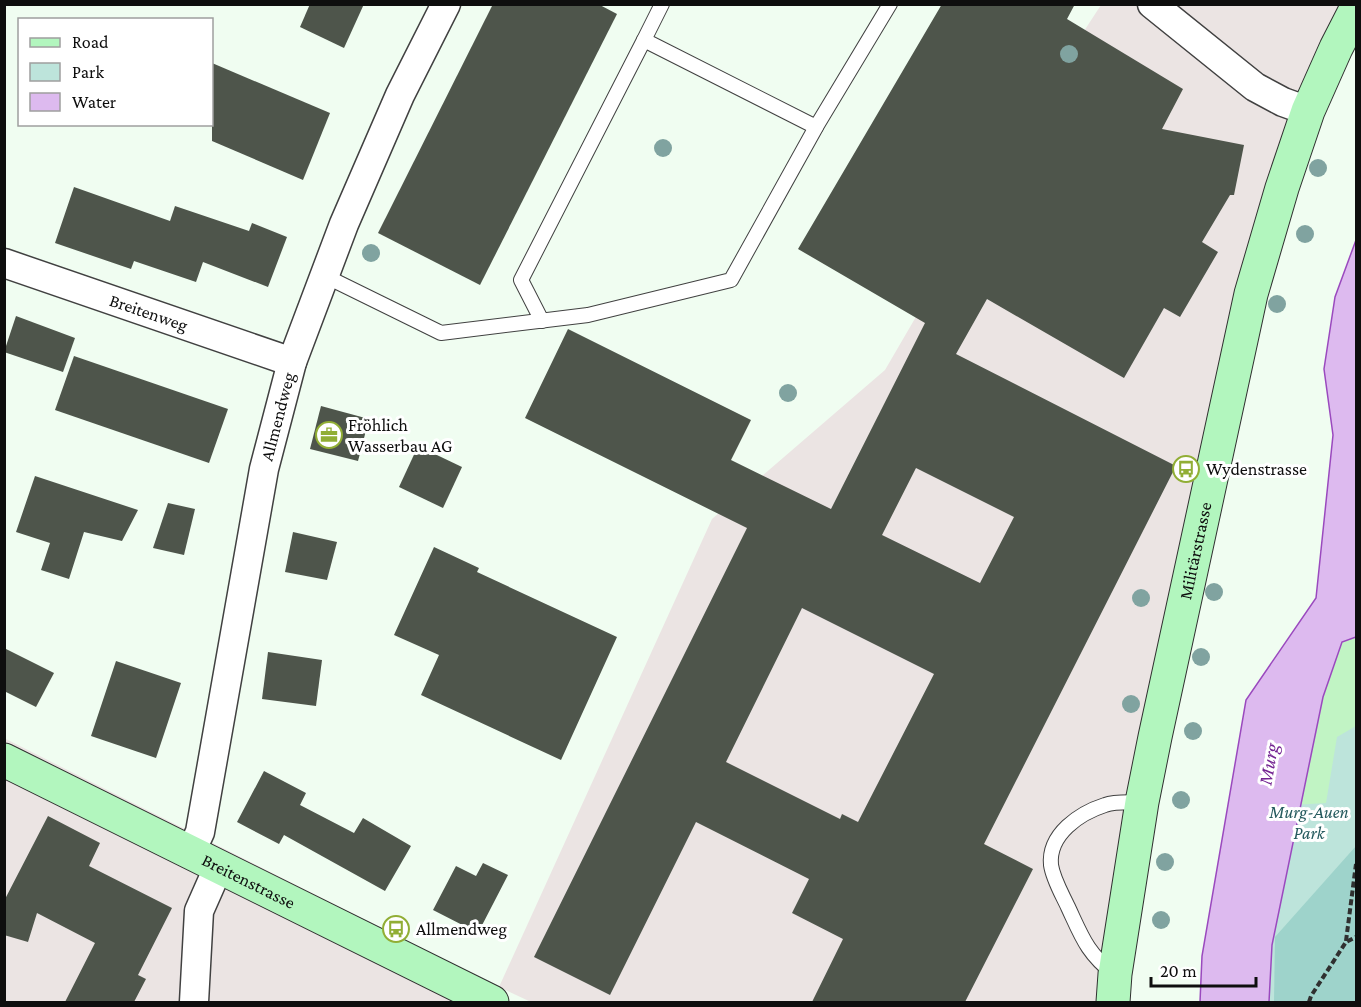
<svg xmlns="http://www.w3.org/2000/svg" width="1361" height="1007" font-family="'Crimson Pro',serif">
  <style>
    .industrial { fill: #ebe4e3 }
    .green { fill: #bde4db }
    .forest { fill: #9ed3cb }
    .sand { fill: #c1f4c4 }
    .water { fill: #ddbaef; stroke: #9a49be; stroke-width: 1.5 }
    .building { fill: #4e554b; fill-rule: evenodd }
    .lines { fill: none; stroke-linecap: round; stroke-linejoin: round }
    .lane-casing { stroke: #414141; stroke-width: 16 }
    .street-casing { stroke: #414141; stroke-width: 31 }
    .secondary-casing { stroke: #303030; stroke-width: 35 }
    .path { stroke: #303030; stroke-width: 4; stroke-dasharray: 6 3; stroke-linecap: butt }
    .lane { stroke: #fff; stroke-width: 14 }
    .street { stroke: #fff; stroke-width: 28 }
    .secondary { stroke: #b2f6be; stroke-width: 33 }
    .tree { fill: #80a3a0 }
    .labels { text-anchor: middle; stroke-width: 6; stroke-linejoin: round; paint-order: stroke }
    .street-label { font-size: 18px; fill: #0e0e0e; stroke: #fff }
    .poi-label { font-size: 18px; fill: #0e0e0e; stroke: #fff; text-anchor: start }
    .park-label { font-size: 18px; font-style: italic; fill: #255a5e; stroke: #fff }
    .water-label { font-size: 20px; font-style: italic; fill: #742492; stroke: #fff }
  </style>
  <rect width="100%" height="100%" fill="#f0fdf1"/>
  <polygon class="industrial" points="1101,5 1356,5 1251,294 1114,1002 531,1002 499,987 493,1002 5,1002 4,738 499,987 712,519 885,370 1069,54"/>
  <polygon class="green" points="1356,637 1356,1002 1269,1002 1272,945 1320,710"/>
  <polygon class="forest" points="1356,846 1356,1002 1274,1002 1275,937"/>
  <polygon class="sand" points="1356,629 1356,726 1337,737 1326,803 1293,805 1314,690 1342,642"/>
  <polygon class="water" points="1356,240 1356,637 1342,642 1323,697 1272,945 1269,1002 1200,1002 1202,956 1246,700 1316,598 1333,435 1324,369 1335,297"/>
  <g class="building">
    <polygon points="310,4 364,4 344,48 300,27"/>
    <polygon points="493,4 598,4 617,14 480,285 378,233"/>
    <path d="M942,4H1075L1067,19L1183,89L1162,129L1244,145L1234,195H1230L1202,242L1218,252L1180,317L1164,308L1124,378L987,299L956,354L1176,466L984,844L1033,869L965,1002H812L843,939L792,913L809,879L696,822L610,995L534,957L747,528L525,418L568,329L751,420L731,460L831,509L925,323L798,249ZM916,468L1014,517L980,583L882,535ZM802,608L934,674L858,822L842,814L840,819L726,762Z"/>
    <polygon points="212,63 330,113 303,180 212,141"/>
    <polygon points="74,187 170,221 175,206 249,231 252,223 287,237 268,287 203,262 196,282 134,261 131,269 55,243"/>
    <polygon points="16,316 75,338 63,372 4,352"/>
    <polygon points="74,356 228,409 209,463 55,410"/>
    <polygon points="321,406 369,419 358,461 310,449"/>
    <polygon points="418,446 462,467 443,508 399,487"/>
    <polygon points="35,476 138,510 122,541 84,532 69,579 41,570 50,543 16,532"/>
    <polygon points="168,503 195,509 184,555 153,548"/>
    <polygon points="293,532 337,542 327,580 285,572"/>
    <polygon points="434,547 479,568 477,572 617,637 561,760 421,695 439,655 394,635"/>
    <polygon points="4,648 54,673 36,707 4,691"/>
    <polygon points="268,652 322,660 316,706 262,699"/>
    <polygon points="116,661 181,683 156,758 91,736"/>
    <polygon points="264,771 306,793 300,805 354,833 363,818 411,846 385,891 284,835 279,844 237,822"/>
    <polygon points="48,816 100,843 89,866 172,908 138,975 146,979 134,1002 65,1002 95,943 37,913 28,942 4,935 4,901"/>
    <polygon points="483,863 508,875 478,933 433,910 456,866 476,876"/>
  </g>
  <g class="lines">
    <defs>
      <g id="lane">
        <polyline points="662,4 644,40 816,127 890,4"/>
        <polyline points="323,275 441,333 588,315 731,280 816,127"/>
        <polyline points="542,321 521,280 644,40"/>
        <path d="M1114,974C1087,953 1082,937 1068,907C1062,894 1053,879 1051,865C1048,834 1080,813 1105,805C1116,801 1131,803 1142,802"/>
      </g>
      <g id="street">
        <polyline points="1152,4 1255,87 1283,102 1308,111"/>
        <path id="s1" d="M4,263L292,362"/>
        <path id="s2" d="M190,854L200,832L264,469L292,362L344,224L400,95L446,4"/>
        <polyline points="194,1002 199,911 218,868"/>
      </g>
      <g id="secondary">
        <path id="s3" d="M4,760L492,1002"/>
        <path id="s4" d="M1113,1002L1115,974L1142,802L1155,737L1251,294L1282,188L1308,111L1336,48L1356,9"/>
      </g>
    </defs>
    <use href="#lane" class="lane-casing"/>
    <use href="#street" class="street-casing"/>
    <use href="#secondary" class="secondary-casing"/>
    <g class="path">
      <polyline points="1346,941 1356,864"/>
      <polyline points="1309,1002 1311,996 1346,942 1356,937"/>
    </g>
    <use href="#lane" class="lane"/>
    <use href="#street" class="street"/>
    <use href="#secondary" class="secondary"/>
  </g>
  <g class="tree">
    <circle cx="1069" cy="54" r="9"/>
    <circle cx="663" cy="148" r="9"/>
    <circle cx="1318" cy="168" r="9"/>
    <circle cx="1305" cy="234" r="9"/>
    <circle cx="371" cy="253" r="9"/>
    <circle cx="1277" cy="304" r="9"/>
    <circle cx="788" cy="393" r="9"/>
    <circle cx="1214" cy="592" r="9"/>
    <circle cx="1141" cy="598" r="9"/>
    <circle cx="1201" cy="657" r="9"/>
    <circle cx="1131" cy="704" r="9"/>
    <circle cx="1193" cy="731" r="9"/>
    <circle cx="1181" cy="800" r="9"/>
    <circle cx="1165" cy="862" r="9"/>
    <circle cx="1161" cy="920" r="9"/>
  </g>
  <defs>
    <symbol id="office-ring" viewBox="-11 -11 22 22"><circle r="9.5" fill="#fff" stroke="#91ae35" stroke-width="1.5"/><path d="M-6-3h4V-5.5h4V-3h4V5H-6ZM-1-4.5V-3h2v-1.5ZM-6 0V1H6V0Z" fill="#91ae35"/></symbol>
    <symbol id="bus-ring" viewBox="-11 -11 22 22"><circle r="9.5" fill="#fff" stroke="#91ae35" stroke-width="1.5"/><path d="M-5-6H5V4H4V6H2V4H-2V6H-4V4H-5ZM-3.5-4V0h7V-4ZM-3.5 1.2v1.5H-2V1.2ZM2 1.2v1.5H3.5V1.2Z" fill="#91ae35"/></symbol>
  </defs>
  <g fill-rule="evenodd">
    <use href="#office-ring" x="314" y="420" width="30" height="30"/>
    <use href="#bus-ring" x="1171" y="454" width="30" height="30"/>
    <use href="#bus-ring" x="381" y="914" width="30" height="30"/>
  </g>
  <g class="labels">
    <g class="street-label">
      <text dy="6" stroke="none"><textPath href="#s1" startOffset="153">Breitenweg</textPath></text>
      <text dy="6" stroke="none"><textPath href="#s2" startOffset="447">Allmendweg</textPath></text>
      <text dy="6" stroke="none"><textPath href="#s4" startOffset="459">Militärstrasse</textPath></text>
      <text dy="6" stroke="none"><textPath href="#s3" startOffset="273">Breitenstrasse</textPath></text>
    </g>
    <g class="poi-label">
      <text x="348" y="431">Fröhlich<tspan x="348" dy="21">Wasserbau AG</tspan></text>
      <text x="1206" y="475">Wydenstrasse</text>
      <text x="416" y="935">Allmendweg</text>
    </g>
    <g class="park-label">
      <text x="1309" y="818">Murg-Auen<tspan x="1309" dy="21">Park</tspan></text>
    </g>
    <g class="water-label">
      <text transform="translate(1268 764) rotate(-80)" y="7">Murg</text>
    </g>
  </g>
  <rect width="1361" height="1007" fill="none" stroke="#0e0e0e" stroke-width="12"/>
  <rect x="18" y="18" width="195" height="108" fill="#ffffff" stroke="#9f9f9f" stroke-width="1.5"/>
  <rect x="30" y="38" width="30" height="9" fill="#b2f6be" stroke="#9f9f9f" stroke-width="1.5"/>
  <text x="72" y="48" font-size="18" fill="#0e0e0e">Road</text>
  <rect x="30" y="63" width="30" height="18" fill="#bde4db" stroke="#9f9f9f" stroke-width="1.5"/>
  <text x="72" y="78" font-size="18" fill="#0e0e0e">Park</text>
  <rect x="30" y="93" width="30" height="18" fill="#ddbaef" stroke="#9f9f9f" stroke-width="1.5"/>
  <text x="72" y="108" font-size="18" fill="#0e0e0e">Water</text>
  <path d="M1151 977v9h105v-9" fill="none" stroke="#0e0e0e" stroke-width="3"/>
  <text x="1160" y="977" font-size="18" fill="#0e0e0e" stroke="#ffffff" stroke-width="4.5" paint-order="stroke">20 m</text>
</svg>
